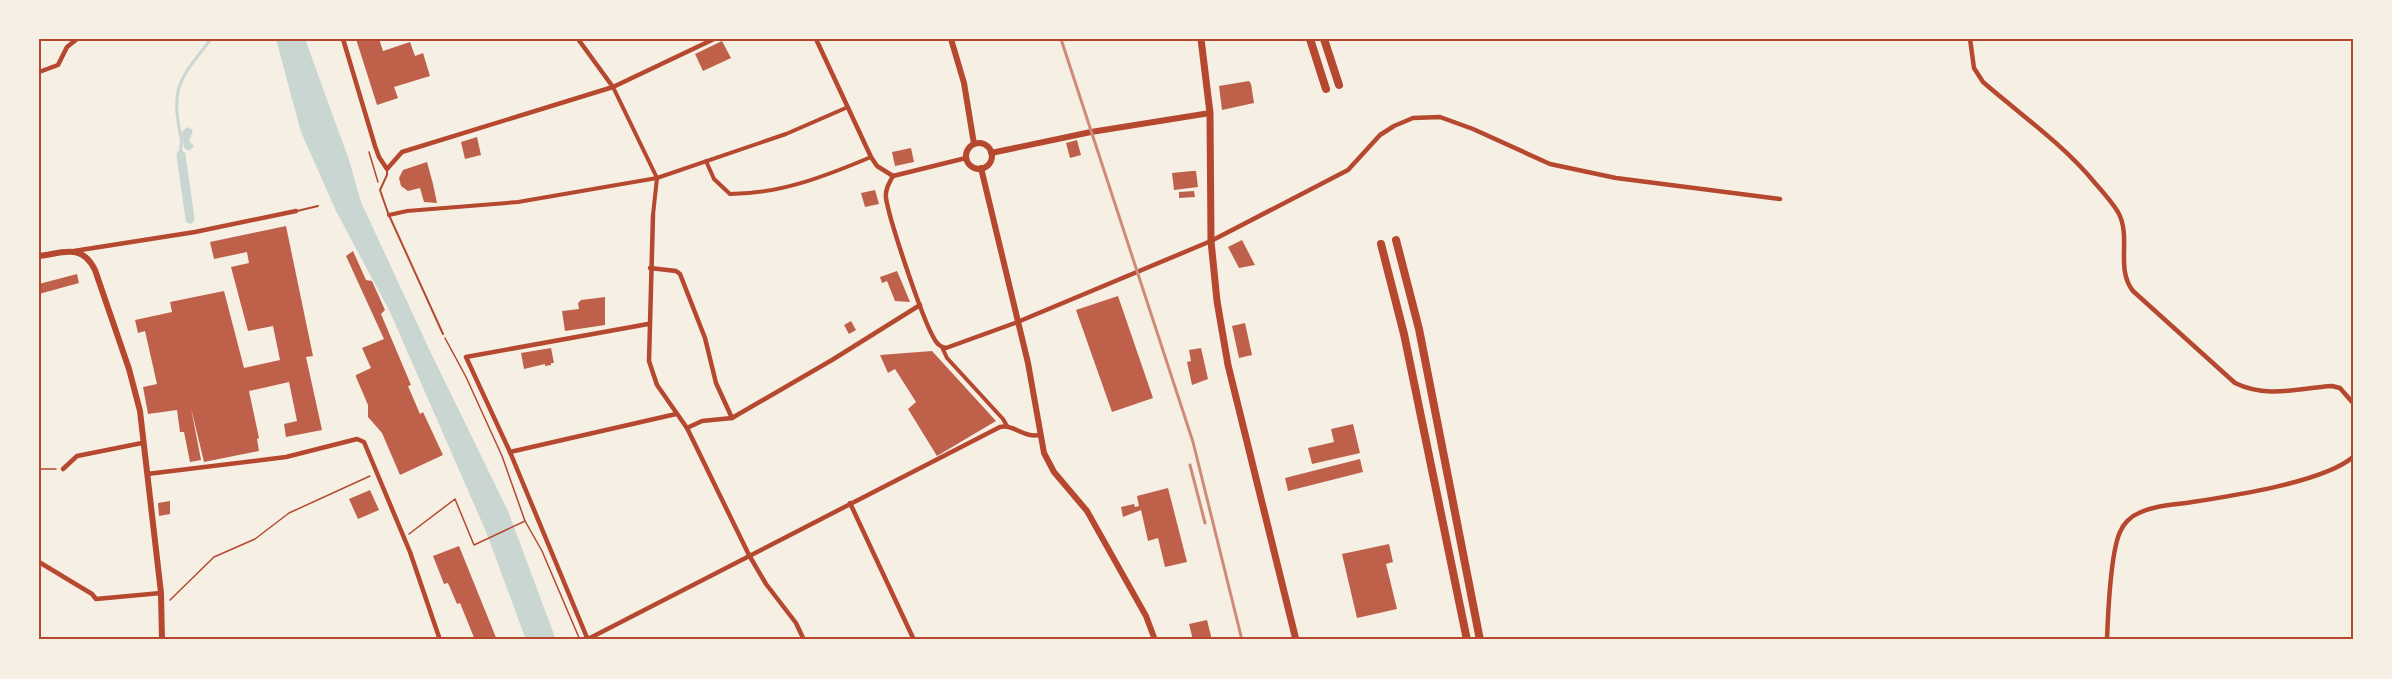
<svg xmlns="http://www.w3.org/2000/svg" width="2392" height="679" font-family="'Golos Text',sans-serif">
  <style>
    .water { fill: #c9d6d2 }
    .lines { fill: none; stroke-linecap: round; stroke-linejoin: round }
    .stream { stroke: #c9d6d2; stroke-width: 3 }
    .canal { stroke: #c9d6d2; stroke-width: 9 }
    .building { fill: #bf614a }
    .path { stroke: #b5482f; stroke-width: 1.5 }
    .service { stroke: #b5482f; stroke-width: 2 }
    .pedestrian { stroke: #b5482f; stroke-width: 4 }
    .minor { stroke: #b5482f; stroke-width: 4.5 }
    .tertiary { stroke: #b5482f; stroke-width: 6 }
    .secondary { stroke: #b5482f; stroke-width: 7 }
    .trunk { stroke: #b5482f; stroke-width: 8 }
    .rail { stroke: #cf8b77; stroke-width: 3 }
    .neatline { fill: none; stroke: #b5482f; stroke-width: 2 }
  </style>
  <rect width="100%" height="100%" fill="#f6efe4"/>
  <g class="water">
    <polygon points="276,39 305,39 349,160 361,202 429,349 508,511 556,640 526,640 487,534 390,312 336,211 301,132"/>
    <polygon points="187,127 193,130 189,141 194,146 189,151 184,148 182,132"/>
  </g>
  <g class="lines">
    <path class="stream" d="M181,155C179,149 183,144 181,137C169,86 182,77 211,39"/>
    <polyline class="canal" points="181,155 190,219"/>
  </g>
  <g class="building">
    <polygon points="356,39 379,39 383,51 410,42 415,56 423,53 430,76 394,87 398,98 377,105"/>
    <polygon points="722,41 731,58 703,71 695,54"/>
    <polygon points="1249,81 1251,84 1254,103 1222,110 1219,86"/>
    <polygon points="477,137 481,155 465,159 461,142"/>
    <polygon points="1077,140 1081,155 1070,158 1066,143"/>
    <polygon points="911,148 914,162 895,166 892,152"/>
    <polygon points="427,162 433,184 437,203 424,202 420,188 408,191 401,186 399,178 403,170"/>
    <polygon points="1192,171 1196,171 1198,187 1174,190 1172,173"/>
    <polygon points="875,190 879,204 865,207 861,193"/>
    <polygon points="1194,191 1195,197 1179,198 1179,192"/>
    <polygon points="286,226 313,356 306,357 322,430 286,437 284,424 297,421 289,382 249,391 259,438 257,439 259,451 204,462 191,408 201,460 190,462 184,432 180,432 177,410 148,414 143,387 157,384 145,331 138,333 135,320 172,312 170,302 224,291 244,368 280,360 273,326 248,331 231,267 249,263 247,252 214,259 210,242"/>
    <polygon points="1242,240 1255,265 1239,268 1228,247"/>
    <polygon points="353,251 366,280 372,281 385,310 381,314 411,385 408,386 420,414 423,412 443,455 400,475 382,433 368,417 368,405 356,377 356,375 371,368 362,348 384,339 346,256"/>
    <polygon points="897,271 903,285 910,302 895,301 887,281 882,283 880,277"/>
    <polygon points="77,274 79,283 39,294 39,284"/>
    <polygon points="1118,296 1153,398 1112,412 1076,310"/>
    <polygon points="605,297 605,325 565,331 562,311 579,309 578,303 581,300"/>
    <polygon points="851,321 856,330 849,334 844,325"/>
    <polygon points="1245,323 1252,355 1239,358 1232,326"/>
    <polygon points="551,348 554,363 551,363 551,365 545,366 545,364 524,369 521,353"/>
    <polygon points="1201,348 1208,379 1192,385 1187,362 1191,361 1189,350"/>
    <polygon points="932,351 996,421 937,456 908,409 916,402 895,369 888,373 880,355"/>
    <polygon points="1353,424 1360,453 1312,464 1308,448 1334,442 1331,429"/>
    <polygon points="1360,459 1363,472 1288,491 1285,478"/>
    <polygon points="1168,488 1187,562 1165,567 1158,538 1148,541 1141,510 1123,517 1121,507 1134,504 1135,507 1139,506 1137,496"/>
    <polygon points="370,490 379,510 358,519 349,499"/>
    <polygon points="170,501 170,514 159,516 158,503"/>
    <polygon points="1389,544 1393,562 1386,564 1397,609 1357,618 1342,554"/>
    <polygon points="459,546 497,640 475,640 460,603 457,604 448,583 444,584 433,556"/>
    <polygon points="1207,620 1212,640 1193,640 1189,624"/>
  </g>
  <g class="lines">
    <g class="path">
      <polyline points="369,152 378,182"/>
      <polyline points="445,338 466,377 502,456 525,521 542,551 580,640"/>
      <polyline points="39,469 56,469"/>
      <polyline points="409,534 455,499 474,545 525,521"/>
      <polyline points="170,600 214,557 255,539 289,513 370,476"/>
    </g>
    <g class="service">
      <polyline points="387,169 387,175 380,190 388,213 443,334"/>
      <polyline points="297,211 318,206"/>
    </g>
    <g class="pedestrian">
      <polyline points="613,87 657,178 653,215"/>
      <path d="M706,161L714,179L730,194C780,194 826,176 871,157"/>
      <polyline points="389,215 407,211 518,202 657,178 786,134 848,107"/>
      <polyline points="942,347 947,358 1003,419 1007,426"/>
    </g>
    <g class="minor">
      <polyline points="343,39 375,146 379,157 387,169 402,152 613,87 714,39"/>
      <polyline points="578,39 613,87"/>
      <polyline points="816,39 871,157 877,166 893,176"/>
      <path d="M1970,39L1974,68L1983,82C2021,115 2063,144 2095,183C2103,192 2112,202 2118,212C2132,237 2115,268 2133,291L2235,383C2268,399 2298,388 2332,386L2340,388L2353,403"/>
      <polyline points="39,72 58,65 67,47 77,39"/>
      <path d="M893,176C889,183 885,190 886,198C889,218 926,333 938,344C941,347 942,347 946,348L1015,323L1211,241L1348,170L1380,135L1394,126L1413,118L1440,117L1473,129L1550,164L1616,178L1780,199"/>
      <polyline points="893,176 966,158"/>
      <polyline points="653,215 649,361 657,385 687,428 749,555 766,584 796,623 804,640"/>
      <polyline points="74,251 195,232 296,211"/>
      <polyline points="650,268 676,271 680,274 705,338 716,383 732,418"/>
      <polyline points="687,428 702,421 732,418 832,360 920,305"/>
      <polyline points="510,452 676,414"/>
      <polyline points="63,469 77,456 142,443"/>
      <polyline points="147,474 286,457 357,439 364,442 410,552 440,640"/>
      <polyline points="850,503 914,640"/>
      <polyline points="39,562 92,594 96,599 161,593"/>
      <path d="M588,639L1000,427C1015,424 1022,438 1040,435"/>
      <polyline points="588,640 510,452 466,357 648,324"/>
      <path d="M2107,640C2108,614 2110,554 2120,532C2123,524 2131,516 2139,513C2155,505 2175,505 2192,502C2232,496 2324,482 2353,457"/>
    </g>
    <g class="tertiary">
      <polyline points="951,39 964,83 974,144"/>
      <circle cx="979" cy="156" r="13"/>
      <polyline points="991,153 1091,132 1210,113"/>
      <polyline points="981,168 1028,363 1044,453 1054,472 1087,511 1146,616 1155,640"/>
      <path d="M39,256C63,253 82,243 95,270L129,369L140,411L161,593L162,640"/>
    </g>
    <polyline class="secondary" points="1201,39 1210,113 1211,241 1217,301 1228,365 1296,640"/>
    <g class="trunk">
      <polyline points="1310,39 1326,89"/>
      <polyline points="1324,39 1339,85"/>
      <polyline points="1396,240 1419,329 1480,640"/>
      <polyline points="1381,244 1404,334 1467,640"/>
    </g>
    <g class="rail">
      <polyline points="1061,39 1193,442 1242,640"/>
      <polyline points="1190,465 1205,523"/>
    </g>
  </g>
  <rect width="2392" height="679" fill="none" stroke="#f6efe4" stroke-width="81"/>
  <rect x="40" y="40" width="2312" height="598" class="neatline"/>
</svg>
